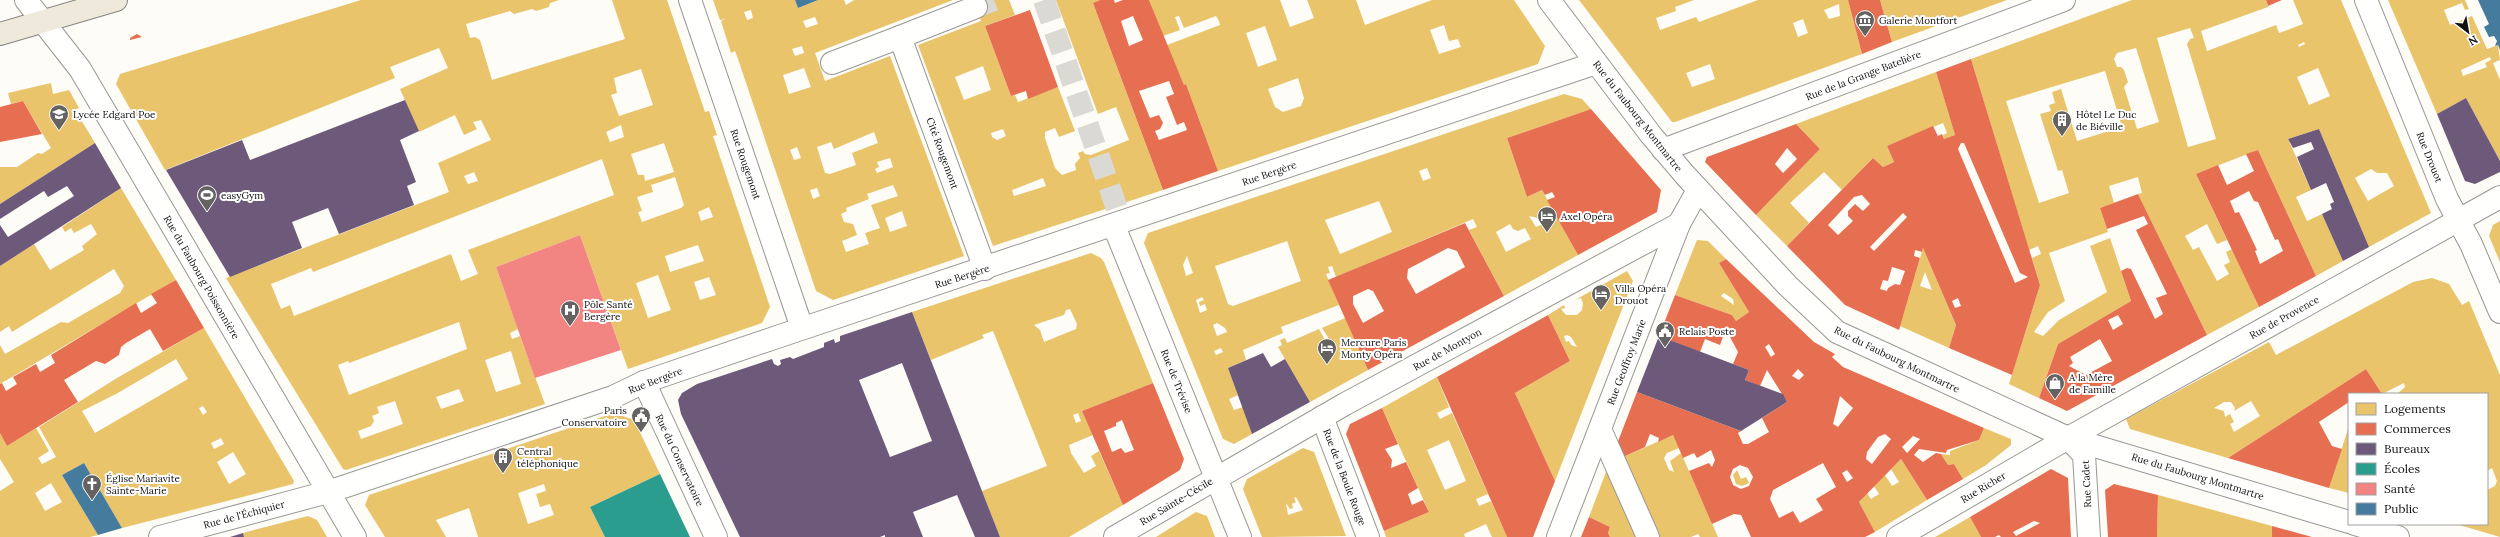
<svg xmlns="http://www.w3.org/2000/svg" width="2500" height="537" font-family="Lora,serif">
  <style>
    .homes { fill: #e9c46a; fill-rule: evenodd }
    .shops { fill: #e76f51; fill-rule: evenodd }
    .offices { fill: #6d597a; fill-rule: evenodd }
    .schools { fill: #2a9d8f }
    .health { fill: #f28482 }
    .public { fill: #457b9d }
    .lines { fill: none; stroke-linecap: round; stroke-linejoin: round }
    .minor-tunnel { stroke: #dad9d4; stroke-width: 22; stroke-dasharray: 22 11; stroke-linecap: butt }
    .minor-casing { stroke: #979795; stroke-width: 24 }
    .major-casing { stroke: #858482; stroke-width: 24 }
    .minor { stroke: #fffffe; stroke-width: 22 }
    .major { stroke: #eee9db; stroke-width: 22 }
    .labels { text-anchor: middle; stroke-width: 4; stroke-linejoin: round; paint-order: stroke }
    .poi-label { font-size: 10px; fill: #111; stroke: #fff; text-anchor: start }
    .street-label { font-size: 10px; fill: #111; stroke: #fff }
  </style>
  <rect width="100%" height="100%" fill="#fdfcf7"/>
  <g class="homes">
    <path d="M361,0H559L550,3L549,7L536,11L532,9L514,14L510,11L466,24L470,38L475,37L480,40L492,80L625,39L612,0H667L705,112L709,111L717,135L713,136L770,307L762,323L628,369L580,235L496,267L518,329L510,333L512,339L520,336L545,404L346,470L343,469L226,278L449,192L438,163L491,140L481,120L473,122L477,129L464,135L455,115L419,132L400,89L448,68L439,48L390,67L395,78L165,170L116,84L120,74ZM641,69L653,105L619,116L611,95L617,93L614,78ZM621,125L624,137L610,142L606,132ZM664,143L674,172L645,181L644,175H638L631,154ZM602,159L614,195L468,250L478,274L461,281L451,254L294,316L290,305L281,309L271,284L311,268L313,272ZM474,172L478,181L468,184L464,176ZM675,177L684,205L681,208L642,222L638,212L642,211L637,197L653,192L651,185ZM709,207L713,217L701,221L698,212ZM698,245L704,261L670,272L665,256ZM658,275L671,310L648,318L636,283ZM709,277L716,295L700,300L694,282ZM459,322L467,349L349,395L338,365L348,361L349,363ZM511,351L521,384L496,392L485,360ZM459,389L464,401L441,409L436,397ZM395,401L403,424L361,439L358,431L371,426L374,421L372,416L379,413L377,407Z"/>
    <path d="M713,0H795L798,8L818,0H844L846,5L854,0H953L815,53L825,81L890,56L964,256L833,300L816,291L738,59L735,51L731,53L721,21L725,19L720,20ZM751,10L753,18L747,20L744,12ZM815,17L818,24L806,28L803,21ZM802,46L804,53L795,56L792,49ZM804,68L811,87L789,94L783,75ZM874,132L878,143L852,153L856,165L830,174L825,173L817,147L831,142L834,149ZM797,147L801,158L794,160L790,150ZM890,158L893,167L877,173L875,169L879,167L877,162ZM893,185L898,196L871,205L880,228L865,233L869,244L846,252L842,241L857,235L853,224L844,222L841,214L847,211L846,208L869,199L867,194ZM817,188L820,196L813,199L810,190ZM902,211L907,226L890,232L885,218Z"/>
    <path d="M974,0H1009L1015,15L985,26L1011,96L1015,95L1018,102L1058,87L1075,131L1059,137L1055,128L1045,132V138L1055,168L1062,175L1076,170L1075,164L1080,158L1078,153L1083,151L1085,154L1091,155L1129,140L1116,107L1098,114L1056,0H1100L1093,3L1163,190L993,246L918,45L981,21ZM983,66L991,90L964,100L955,77ZM1003,129L1006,136L997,140L992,137L991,133ZM1043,178L1046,186L1014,196L1012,190Z"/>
    <path d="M1149,0H1280L1290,27L1314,18L1307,0H1356L1365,25L1432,0H1514L1545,46L1538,64L1218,171L1186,84L1184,85L1167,45L1220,25L1219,21L1216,16L1184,28L1179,16L1175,17L1180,30L1163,36ZM1444,25L1449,41L1458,39L1461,47L1439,54L1430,30ZM1265,26L1277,60L1258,67L1246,33ZM1298,78L1304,98L1301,106L1283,112L1275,107L1268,89Z"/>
    <path d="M1579,0H1694L1675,7L1676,11L1656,18L1660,30L1696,17L1699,22L1758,0H1848L1862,54L1675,122H1672ZM1839,4L1840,16L1829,19L1824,10ZM1803,19L1808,33L1798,37L1793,23ZM1710,64L1715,79L1692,87L1686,73Z"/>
    <polygon points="1880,0 2007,0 1892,42"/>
    <path d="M2132,0H2266L2268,7L2201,31L2207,51L2276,25L2279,33L2303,24L2293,0H2341L2431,213L2369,247L2319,129L2288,139L2311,190L2296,197L2307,221L2322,214L2343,261L2316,276L2258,150L2196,174L2227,240L2217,244L2207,224L2185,236L2193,250L2199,247L2217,281L2229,274L2224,265L2230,262L2226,252L2232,249L2259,307L2207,335L2138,194L2142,193L2138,177L2109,186L2114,203L2100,208L2108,232L2049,253L2065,301L2048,312L2034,332L2043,336L2059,320L2107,292L2090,246L2110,238L2131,301L2058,344L2039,398L2009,384L2040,285L2032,258L2041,254L2038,246L2029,250L1971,59ZM2190,28L2194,38L2190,39L2187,44L2216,139L2188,147L2157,38ZM2304,42L2305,44L2299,47L2298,45ZM2136,48L2159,122L2137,129L2124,87L2128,82L2124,70L2121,67H2117L2114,59L2117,53ZM2318,68L2330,96L2309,105L2297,77ZM2105,71L2122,127L2077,141L2061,89L2052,92L2055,103L2049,105L2051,111L2040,114L2058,171L2062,170L2069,193L2039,203L2006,101ZM2371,169L2377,173H2387L2394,186L2368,201L2355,178Z"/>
    <path d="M2388,0H2465L2469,9L2465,10L2462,3L2444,10L2450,25L2472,16L2487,49L2498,45L2500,60L2493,63L2500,80V161L2466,98L2437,114ZM2490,57L2491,60L2485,63L2487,67L2463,76L2461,70Z"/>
    <polygon points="1936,72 1955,135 1944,139 1943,135 1947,133 1943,123 1887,146 1894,162 1883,167 1873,158 1842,190 1824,172 1790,203 1809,223 1787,246 1756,215 1820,149 1796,124"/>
    <polygon points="51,83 53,94 69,90 79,108 75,110 95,143 0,204 0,167 17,167 38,153 42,154 51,148 23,101 11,104 8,93"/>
    <path d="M1564,94L1582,99L1591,109L1507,138L1527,197L1542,190L1578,255L1504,296L1469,230L1477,227L1473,219L1336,277L1332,266L1328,267L1330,273L1326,274L1339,305L1281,327L1283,333L1243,350L1246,360L1228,368L1238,395L1229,399L1234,410L1243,407L1252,434L1234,444L1223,439L1144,243L1148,233ZM1427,168L1431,178L1423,181L1419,171ZM1379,201L1392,232L1340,254L1325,220ZM1529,216L1538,218L1543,224L1536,227ZM1510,224L1513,229L1518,231L1525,228L1531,239L1506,252L1496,232ZM1287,241L1301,281L1233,306L1228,304L1215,266ZM1187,256L1193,273L1186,276L1183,265ZM1202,297L1204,300L1199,302L1200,306L1205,304L1207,310L1200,313L1196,300ZM1217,323L1225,328L1227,332L1217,336L1213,325ZM1221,348L1223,352L1216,355L1214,351Z"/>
    <polygon points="121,188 176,280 0,384 0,345 5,354 61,322 68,323 120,293 124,286 114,269 12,332 9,326 0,332 0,266 34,244 50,270 84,250 82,246 97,234 91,224 74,233 71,228 65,232 62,227"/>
    <polygon points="2500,221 2500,262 2489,236 2493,225"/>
    <path d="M1697,240L1708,241L1726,259L1719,263L1749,312L1736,321L1732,315L1675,295ZM1724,293L1733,299L1734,305L1721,296Z"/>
    <path d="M1923,248L1956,325L1949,348L1900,326ZM1925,272L1932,290L1920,286Z"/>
    <path d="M1091,253L1101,258L1104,262L1153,383L1082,411L1093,435L1069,445L1071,453L1084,473L1096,466L1091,456L1099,451L1123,505L1069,537H1000L982,491L1047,466L993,331L982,335L984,338L931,360L912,312ZM1070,309L1077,324L1076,329L1044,342L1040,330L1034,325L1064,315L1066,310ZM1078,413L1081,421L1076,423L1073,415Z"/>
    <path d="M1627,271L1633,281L1555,481L1515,393L1570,361L1548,315L1564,305L1565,308L1561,309L1566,315H1577L1582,310L1583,303L1581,298L1575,300ZM1567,335L1571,337L1577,347L1571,345L1569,341L1566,342L1564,336Z"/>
    <path d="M2432,278L2449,284L2462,305L2469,301L2500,375V537L2456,524H2487V490L2495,486L2497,481L2492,468L2487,471V394H2397L2405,387L2404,383L2382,394L2366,369L2228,458L2130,429L2126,419L2269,342L2276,355L2413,282ZM2251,401L2260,416L2234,432L2230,424L2234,422L2230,414L2225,417L2224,411L2214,408L2224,402H2231L2235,408L2234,411Z"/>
    <polygon points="1345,318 1368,370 1310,402 1278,347 1282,345 1280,340 1285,338 1287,343 1319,329 1329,348 1333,345 1322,328"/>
    <path d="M204,328L294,481L293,484L122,528L84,463L62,475L98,535L90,537H0V491L14,482L0,459V433L7,446L36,428L49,451L38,458L42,464L56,457L39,427L117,378ZM176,359L188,379L95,433L82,411L116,394ZM203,406L207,412L203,415L199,408ZM221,438L224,444L214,449L211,443ZM233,452L246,474L229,484L217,462ZM51,483L62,502L45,511L35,493Z"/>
    <path d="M1437,377L1449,407L1437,413L1440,419L1452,413L1488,494L1476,499L1479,506L1491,501L1507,537H1492L1486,524L1464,534L1465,537H1386L1384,531L1429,512L1382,408ZM1449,440L1466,481L1445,490L1427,450Z"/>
    <path d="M614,413L634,420L660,474L590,507L605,537H478L469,508L436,520L446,537H385L365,505L369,495ZM544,484L546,491L536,494L540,507L550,504L554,515L528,524L518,493Z"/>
    <polygon points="2349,426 2349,493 2329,488"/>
    <polygon points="1984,428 2011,439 2011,445 1986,465 1963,479 1954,464 1948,465 1941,454 1950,455 1950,451 1979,440"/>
    <polygon points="1673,435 1679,448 1667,453 1664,458 1669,470 1674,472 1670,461 1681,453 1718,537 1700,537 1698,534 1691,537 1659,537 1623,457"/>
    <path d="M1303,448L1314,452L1346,536L1262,537L1243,489L1247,479ZM1296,497L1303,510L1288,515L1286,503L1290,509L1293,508L1292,504L1296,502L1294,498Z"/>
    <polygon points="1901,459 1927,500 1875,532 1859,502 1867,493 1871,499 1879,494 1874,486 1885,475 1892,486 1899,482 1891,469"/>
    <polygon points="1737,470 1741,479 1746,477 1749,483 1742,486 1736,484 1733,475"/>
    <polygon points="1606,472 1609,473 1637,537 1610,537 1608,533 1610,527 1589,517"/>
    <polygon points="2158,495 2272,526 2272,537 2157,537"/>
    <polygon points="1196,512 1207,516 1215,537 1156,537"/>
    <polygon points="308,516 317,520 327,537 244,537 243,533"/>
    <polygon points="1970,517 1981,537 1935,537 1953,527"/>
  </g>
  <g class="shops">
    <path d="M1100,0H1114L1115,3L1123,0H1149L1184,85L1186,84L1218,171L1163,190L1093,3ZM1133,16L1143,40L1129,46L1121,21ZM1169,81L1174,94L1166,97L1177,125L1184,122L1187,130L1159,140L1155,131L1160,129L1163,123L1159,115L1150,118L1139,91Z"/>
    <polygon points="1848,0 1880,0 1892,42 1862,54"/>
    <polygon points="2266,0 2282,0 2268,6"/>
    <polygon points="1030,10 1058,87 1028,99 1026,91 1011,96 985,26"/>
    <polygon points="137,34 142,37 130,40 130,38"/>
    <path d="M1971,59L2040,285L2012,375L1949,348L1956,325L1923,248L1922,252L1915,250L1914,256L1920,258L1899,330L1845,305L1787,246L1873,158L1883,167L1894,162L1887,146L1933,126L1938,136L1942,134L1944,139L1955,135L1936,72ZM1961,143H1964L2020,273L2028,277L2015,283L1958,149ZM1862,195L1870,204L1863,211L1855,204L1848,211V216L1853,221L1838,235L1828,225L1854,197ZM1903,213L1907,217L1874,251L1870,247ZM1892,267L1905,271L1900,285L1895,284L1888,288L1887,291L1880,289L1883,280L1888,281ZM1958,298L1961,306L1955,308L1952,301Z"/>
    <polygon points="23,101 42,134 0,142 0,107"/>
    <polygon points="1591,109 1661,190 1657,212 1578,255 1547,200 1555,197 1552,192 1545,195 1542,190 1527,197 1507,138"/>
    <path d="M1796,124L1820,149L1756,215L1705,162L1707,157ZM1787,148L1797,159L1783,173L1775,164Z"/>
    <path d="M2258,150L2316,276L2259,307L2196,174L2218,165L2227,185L2254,171L2246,154ZM2249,191L2254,201L2258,202L2275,240L2278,239L2283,251L2260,264L2255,251L2257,250L2239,212L2235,213L2230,201Z"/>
    <path d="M2138,194L2207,335L2067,411L2039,398L2058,344L2131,301L2121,271L2127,268L2131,269L2155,319L2163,314L2156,298L2167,294L2136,230L2148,224L2144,216L2107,229L2100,208ZM2118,315L2123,324L2113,330L2108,320ZM2100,339L2112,361L2086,375L2069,366L2073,363L2070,357Z"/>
    <path d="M1465,223L1504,296L1368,370L1328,280ZM1448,248L1457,251L1465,267L1416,294L1407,278L1408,269ZM1368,289L1373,291L1384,311L1363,323L1353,304V296Z"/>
    <path d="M1726,259L1814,342L1835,354L1832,357L1843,367L1984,428L1979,440L1947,450L1946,453L1919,449L1914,455L1923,462L1936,453L1941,454L1948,465L1954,464L1963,479L1927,500L1901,459L1859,502L1875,532L1865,537H1751L1741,515L1734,514L1712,524L1689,471L1709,463L1712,467L1715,460L1711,450L1697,458L1694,453L1683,458L1673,435L1658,442L1659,438L1650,434L1645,447L1623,457L1617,444L1637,392L1741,431L1738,433L1743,444H1748L1769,432L1762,418L1787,402L1767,370L1760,386L1745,380L1749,370L1733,364L1738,352L1729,335L1724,334L1720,345L1705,339L1700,352L1659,336L1675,295L1732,315L1736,321L1749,312L1719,263ZM1769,344L1775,354L1771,357L1765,347ZM1798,369L1804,375L1799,380L1792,376ZM1840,396L1853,408L1838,427L1833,424ZM1885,434L1891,439L1872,464L1866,459L1867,452L1878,437ZM1913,436L1920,439L1907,453L1902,447ZM1823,463L1836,487L1816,499L1823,510L1800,523L1793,511L1779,518L1770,499L1773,490ZM1740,465L1748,468L1753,477L1749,486L1741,489L1733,485L1730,477L1733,469ZM1847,470L1853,478L1847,482L1842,473Z"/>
    <polygon points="176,280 204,328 163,351 150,329 126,343 121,347 119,355 105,364 96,361 64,380 78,402 7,446 0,433 0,384 2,383 6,391 17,384 13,377 36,364 40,372 55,363 51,355 136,303 141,313 157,303 151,294"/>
    <polygon points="1548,315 1570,361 1515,393 1555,481 1533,537 1507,537 1437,377"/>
    <polygon points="2366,369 2382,394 2349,394 2349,402 2319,422 2332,446 2342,449 2329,488 2228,458"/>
    <path d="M1153,383L1184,459L1180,470L1123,505L1082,411ZM1122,420L1134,450L1125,453L1121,448L1112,452L1104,431L1116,426V423Z"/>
    <polygon points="1382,408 1398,444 1385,449 1392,460 1391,468 1406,462 1418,488 1408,494 1412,505 1423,500 1429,512 1384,531 1346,434 1350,424"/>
    <path d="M2051,469L2068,478L2071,537H2001L1999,535L1995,537H1981L1970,517ZM2034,521L2040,523L2016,536L2013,532Z"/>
    <polygon points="2114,484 2158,495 2157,537 2108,537 2105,490"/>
    <polygon points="1589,517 1610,527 1608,533 1610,537 1581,537"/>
    <polygon points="2272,526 2312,537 2272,537"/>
  </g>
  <g class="offices">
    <polygon points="2466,98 2500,161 2500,172 2475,184 2465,181 2437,114"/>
    <polygon points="405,100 419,131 400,140 416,182 407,186 414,205 339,234 328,208 292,222 302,248 230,277 166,170 242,140 250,160"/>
    <polygon points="2319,129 2369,247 2343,261 2322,214 2332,209 2330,204 2334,202 2326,183 2311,190 2297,157 2314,149 2311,142 2293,148 2288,139"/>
    <polygon points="95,143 121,188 0,266 0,225 8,237 74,196 67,186 48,197 44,191 0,219 0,204"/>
    <path d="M912,312L1000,537H975L957,495L913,512L923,537H885V535L880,537H740L681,414L678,400L682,393L697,384L772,359L774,364L778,366L781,364L780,360L790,357L793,359L824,347V343L834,339L835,343L840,341V336ZM902,363L932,441L890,457L859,380Z"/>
    <polygon points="1659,336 1749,370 1745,380 1783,394 1787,402 1741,431 1637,392"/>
    <polygon points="1263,353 1271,367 1285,359 1310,402 1252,434 1228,368"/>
    <polygon points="243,533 244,537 230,537"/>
  </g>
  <polygon class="schools" points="660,474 690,537 605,537 590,507"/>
  <polygon class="health" points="580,235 621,350 535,378 496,267"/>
  <g class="public">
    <polygon points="795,0 818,0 798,8"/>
    <polygon points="2478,0 2500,0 2500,50 2498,45 2495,46 2497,41 2494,36 2489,37 2484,27 2489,24"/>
    <polygon points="84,463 122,528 98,535 62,475"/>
  </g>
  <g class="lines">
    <g class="minor-tunnel">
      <polyline points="1044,0 1122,223"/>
      <polyline points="976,7 994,0"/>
    </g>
    <defs>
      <g id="minor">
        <polyline points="26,0 80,69 355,537"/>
        <polyline points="690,0 802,328"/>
        <polyline points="1549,0 1651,135 1685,175 1788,286 1837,332 2068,438 2349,522"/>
        <polyline points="2366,0 2447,199 2471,244 2500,312"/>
        <polyline points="976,7 900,37 985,269"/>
        <polyline points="832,63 900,37"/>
        <polyline points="1663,150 2064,0"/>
        <polyline points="1114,226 1240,537"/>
        <polyline points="644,382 716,537"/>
        <polyline points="1322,417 1368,537"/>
        <polyline points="1600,429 1648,537"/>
        <polyline points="2068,438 2084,455 2089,537"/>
        <polyline points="2355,524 2398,537"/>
        <polyline points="160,537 328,492 613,397 644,382 780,336 1596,63"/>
        <polyline points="1115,537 1345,404 1679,224"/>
        <polyline points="1558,537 1679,224 1698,190"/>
        <polyline points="1898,537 2068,438 2500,197"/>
      </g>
      <polyline id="major" points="0,34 116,0"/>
    </defs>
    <use href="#minor" class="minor-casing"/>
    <use href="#major" class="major-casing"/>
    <use href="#minor" class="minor"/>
    <use href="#major" class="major"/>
  </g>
  <defs>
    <symbol id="museum-pin" viewBox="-11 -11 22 30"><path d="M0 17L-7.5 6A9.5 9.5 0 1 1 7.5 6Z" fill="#646362" stroke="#fff"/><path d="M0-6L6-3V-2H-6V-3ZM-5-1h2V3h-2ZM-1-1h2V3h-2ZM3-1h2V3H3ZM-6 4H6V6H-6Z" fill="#fff"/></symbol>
    <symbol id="school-pin" viewBox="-11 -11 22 30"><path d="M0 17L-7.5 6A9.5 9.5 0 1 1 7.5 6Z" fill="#646362" stroke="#fff"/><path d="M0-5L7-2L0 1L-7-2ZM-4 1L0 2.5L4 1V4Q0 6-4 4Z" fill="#fff"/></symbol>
    <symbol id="building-pin" viewBox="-11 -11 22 30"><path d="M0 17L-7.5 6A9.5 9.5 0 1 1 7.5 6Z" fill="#646362" stroke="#fff"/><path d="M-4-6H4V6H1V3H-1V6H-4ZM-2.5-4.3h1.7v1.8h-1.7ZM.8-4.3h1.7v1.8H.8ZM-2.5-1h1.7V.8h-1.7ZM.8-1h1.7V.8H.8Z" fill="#fff"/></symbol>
    <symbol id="stadium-pin" viewBox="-11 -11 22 30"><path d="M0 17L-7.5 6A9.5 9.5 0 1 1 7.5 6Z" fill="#646362" stroke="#fff"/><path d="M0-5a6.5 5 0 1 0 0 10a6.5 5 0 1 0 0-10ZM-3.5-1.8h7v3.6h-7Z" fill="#fff"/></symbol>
    <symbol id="hotel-pin" viewBox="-11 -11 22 30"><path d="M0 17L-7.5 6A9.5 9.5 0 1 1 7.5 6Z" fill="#646362" stroke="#fff"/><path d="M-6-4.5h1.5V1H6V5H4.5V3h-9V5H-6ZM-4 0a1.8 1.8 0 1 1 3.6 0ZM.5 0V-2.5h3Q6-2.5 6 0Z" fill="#fff"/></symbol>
    <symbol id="hospital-pin" viewBox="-11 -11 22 30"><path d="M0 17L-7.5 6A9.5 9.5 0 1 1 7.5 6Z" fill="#646362" stroke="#fff"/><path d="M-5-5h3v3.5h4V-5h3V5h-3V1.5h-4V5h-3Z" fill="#fff"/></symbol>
    <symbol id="civic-pin" viewBox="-11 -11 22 30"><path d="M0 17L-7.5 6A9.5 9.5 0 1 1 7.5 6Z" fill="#646362" stroke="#fff"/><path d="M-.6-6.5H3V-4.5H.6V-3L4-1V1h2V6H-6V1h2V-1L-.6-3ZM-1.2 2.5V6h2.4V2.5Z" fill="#fff"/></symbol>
    <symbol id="shop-pin" viewBox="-11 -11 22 30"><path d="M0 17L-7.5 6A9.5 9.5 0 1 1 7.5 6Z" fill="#646362" stroke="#fff"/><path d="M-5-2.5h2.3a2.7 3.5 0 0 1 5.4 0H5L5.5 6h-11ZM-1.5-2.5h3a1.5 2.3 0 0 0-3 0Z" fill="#fff"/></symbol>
    <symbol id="church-pin" viewBox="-11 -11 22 30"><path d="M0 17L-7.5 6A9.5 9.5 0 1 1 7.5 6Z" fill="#646362" stroke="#fff"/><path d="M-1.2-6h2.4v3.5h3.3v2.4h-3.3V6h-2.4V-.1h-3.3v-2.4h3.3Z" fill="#fff"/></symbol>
  </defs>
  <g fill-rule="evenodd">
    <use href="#museum-pin" x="1854" y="9" width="22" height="30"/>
    <use href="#school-pin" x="48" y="103" width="22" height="30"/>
    <use href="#building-pin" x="2051" y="109" width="22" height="30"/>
    <use href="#stadium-pin" x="196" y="184" width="22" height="30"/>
    <use href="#hotel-pin" x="1536" y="205" width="22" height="30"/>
    <use href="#hotel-pin" x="1590" y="283" width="22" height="30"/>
    <use href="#hospital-pin" x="559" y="299" width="22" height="30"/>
    <use href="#civic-pin" x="1654" y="320" width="22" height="30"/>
    <use href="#hotel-pin" x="1316" y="337" width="22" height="30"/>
    <use href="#shop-pin" x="2044" y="372" width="22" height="30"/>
    <use href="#civic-pin" x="630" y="405" width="22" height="30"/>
    <use href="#building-pin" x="492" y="446" width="22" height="30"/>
    <use href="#church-pin" x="81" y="473" width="22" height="30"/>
  </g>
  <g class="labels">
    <g class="poi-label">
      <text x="1879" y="24">Galerie Montfort</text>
      <text x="73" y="118">Lycée Edgard Poe</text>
      <text x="2076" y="118">Hôtel Le Duc<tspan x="2076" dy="12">de Biéville</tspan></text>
      <text x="221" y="199">easyGym</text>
      <text x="1561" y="220">Axel Opéra</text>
      <text x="1615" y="292">Villa Opéra<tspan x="1615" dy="12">Drouot</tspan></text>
      <text x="584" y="308">Pôle Santé<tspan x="584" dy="12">Bergère</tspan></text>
      <text x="1679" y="335">Relais Poste</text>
      <text x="1341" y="346">Mercure Paris<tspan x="1341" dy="12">Monty Opéra</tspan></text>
      <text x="2069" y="381">A la Mère<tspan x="2069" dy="12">de Famille</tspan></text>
      <text x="627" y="414" text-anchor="end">Paris<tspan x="627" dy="12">Conservatoire</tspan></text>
      <text x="517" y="455">Central<tspan x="517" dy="12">téléphonique</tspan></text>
      <text x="106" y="482">Église Mariavite<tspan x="106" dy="12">Sainte-Marie</tspan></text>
    </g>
    <g class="street-label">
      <text transform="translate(1863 75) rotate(-21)" y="4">Rue de la Grange Batelière</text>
      <text transform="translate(1638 116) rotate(52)" y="4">Rue du Faubourg Montmartre</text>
      <text transform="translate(943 153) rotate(70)" y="4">Cité Rougemont</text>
      <text transform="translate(2430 157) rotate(68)" y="4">Rue Drouot</text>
      <text transform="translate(746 164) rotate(71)" y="4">Rue Rougemont</text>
      <text transform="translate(1269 173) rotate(-19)" y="4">Rue Bergère</text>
      <text transform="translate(962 276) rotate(-18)" y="4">Rue Bergère</text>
      <text transform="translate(202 277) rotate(60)" y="4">Rue du Faubourg Poissonnière</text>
      <text transform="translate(2284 317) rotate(-29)" y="4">Rue de Provence</text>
      <text transform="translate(1447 349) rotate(-29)" y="4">Rue de Montyon</text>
      <text transform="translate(1897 359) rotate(26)" y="4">Rue du Faubourg Montmartre</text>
      <text transform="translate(1626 362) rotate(-69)" y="4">Rue Geoffroy Marie</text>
      <text transform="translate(655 380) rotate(-21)" y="4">Rue Bergère</text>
      <text transform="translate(1177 381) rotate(68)" y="4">Rue de Trévise</text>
      <text transform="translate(680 460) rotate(65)" y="4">Rue du Conservatoire</text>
      <text transform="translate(2198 476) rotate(17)" y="4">Rue du Faubourg Montmartre</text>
      <text transform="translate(1345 477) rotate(69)" y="4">Rue de la Boule Rouge</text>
      <text transform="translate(2086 484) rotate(-93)" y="4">Rue Cadet</text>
      <text transform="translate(1983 487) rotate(-31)" y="4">Rue Richer</text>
      <text transform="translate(1176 501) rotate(-31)" y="4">Rue Sainte-Cécile</text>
      <text transform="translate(244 514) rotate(-15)" y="4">Rue de l'Échiquier</text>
    </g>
  </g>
  <rect x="2348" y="393" width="140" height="132" fill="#ffffff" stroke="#a0a0a0"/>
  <rect x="2356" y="403" width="20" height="12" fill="#e9c46a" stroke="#a0a0a0"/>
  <text x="2384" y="413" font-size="12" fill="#111111">Logements</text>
  <rect x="2356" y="423" width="20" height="12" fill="#e76f51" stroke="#a0a0a0"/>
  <text x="2384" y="433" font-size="12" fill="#111111">Commerces</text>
  <rect x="2356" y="443" width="20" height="12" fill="#6d597a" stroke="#a0a0a0"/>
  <text x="2384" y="453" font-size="12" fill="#111111">Bureaux</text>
  <rect x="2356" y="463" width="20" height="12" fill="#2a9d8f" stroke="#a0a0a0"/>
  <text x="2384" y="473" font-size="12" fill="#111111">Écoles</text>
  <rect x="2356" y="483" width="20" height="12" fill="#f28482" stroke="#a0a0a0"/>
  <text x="2384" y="493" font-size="12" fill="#111111">Santé</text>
  <rect x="2356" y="503" width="20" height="12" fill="#457b9d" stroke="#a0a0a0"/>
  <text x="2384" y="513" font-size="12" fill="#111111">Public</text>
  <g transform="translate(2468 32) rotate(149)" stroke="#ffffff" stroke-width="3" paint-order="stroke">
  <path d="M0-3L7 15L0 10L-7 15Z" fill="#111111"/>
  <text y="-6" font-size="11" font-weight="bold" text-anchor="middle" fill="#111111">N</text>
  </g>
</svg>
